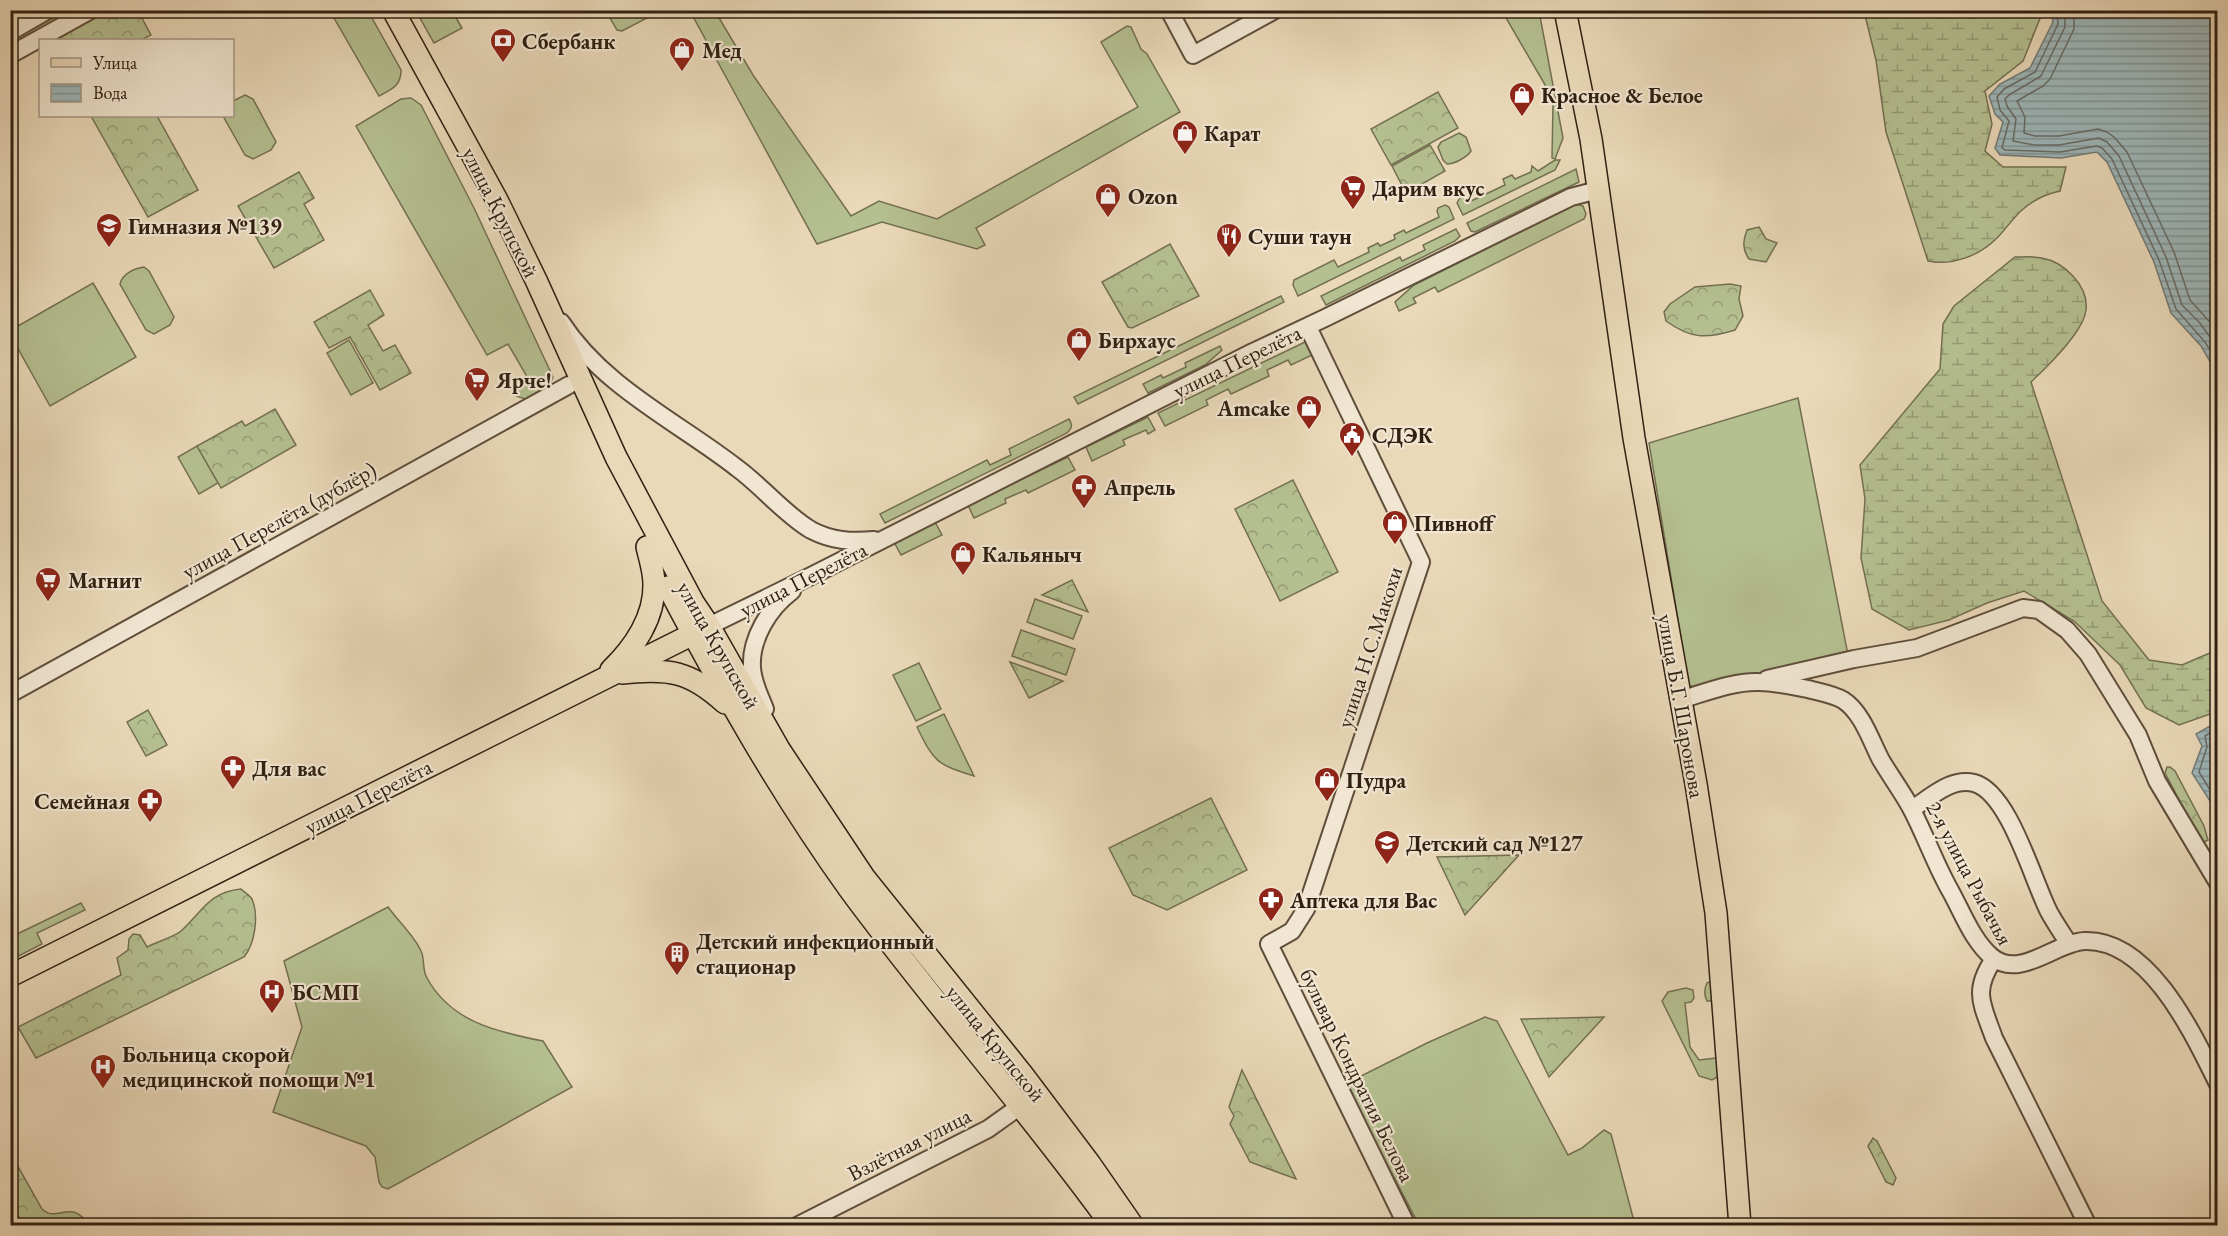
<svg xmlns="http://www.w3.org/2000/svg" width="2228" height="1236" font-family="'EB Garamond',serif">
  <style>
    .grass { fill: #b5c091; stroke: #737052; stroke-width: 1.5 }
    .forest { fill: url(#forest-crowns); stroke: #737052; stroke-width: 1.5 }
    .wetland { fill: url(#wetland-marsh); stroke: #737052; stroke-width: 1.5 }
    .water { fill: url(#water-rules); stroke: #727b77; stroke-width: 1.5 }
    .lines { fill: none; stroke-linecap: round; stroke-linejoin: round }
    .shore { stroke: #676c66; stroke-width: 1.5 }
    .minor-casing { stroke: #5f4e3c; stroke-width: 20 }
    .major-casing { stroke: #312012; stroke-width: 24 }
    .minor { stroke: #f1e6d2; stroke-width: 16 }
    .major { stroke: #ead9b9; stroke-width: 21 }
    .labels { text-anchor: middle; stroke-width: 4.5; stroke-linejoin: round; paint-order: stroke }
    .poi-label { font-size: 22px; font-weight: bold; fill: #312012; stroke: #f1e6d2; text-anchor: start }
    .street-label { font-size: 22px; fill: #312012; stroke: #f1e6d2 }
  </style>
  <defs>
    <pattern id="forest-crowns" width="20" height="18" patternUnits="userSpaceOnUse" patternTransform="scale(1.5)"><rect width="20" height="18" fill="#b5c091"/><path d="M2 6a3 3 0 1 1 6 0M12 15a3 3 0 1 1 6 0" fill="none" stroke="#949c75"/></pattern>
    <pattern id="wetland-marsh" width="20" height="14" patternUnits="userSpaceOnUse" patternTransform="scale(1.5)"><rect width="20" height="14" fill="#b5c091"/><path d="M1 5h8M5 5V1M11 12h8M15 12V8" fill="none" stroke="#949c75"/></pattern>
    <pattern id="water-rules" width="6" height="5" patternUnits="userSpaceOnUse" patternTransform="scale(1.5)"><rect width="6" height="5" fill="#9db7ba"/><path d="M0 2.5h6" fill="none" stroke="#819496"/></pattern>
  </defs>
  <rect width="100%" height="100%" fill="#ead9b9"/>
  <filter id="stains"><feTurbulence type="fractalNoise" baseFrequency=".00333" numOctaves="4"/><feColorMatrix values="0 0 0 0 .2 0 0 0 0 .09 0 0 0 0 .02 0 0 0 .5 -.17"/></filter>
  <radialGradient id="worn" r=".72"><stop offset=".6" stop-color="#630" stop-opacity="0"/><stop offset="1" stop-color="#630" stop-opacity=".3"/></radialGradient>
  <g class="grass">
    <path d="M330,11H368L401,70C401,86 392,89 379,96Z"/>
    <polygon points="416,11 452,11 462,28 434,43"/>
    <polygon points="610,11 610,10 651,11 649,17 622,31 617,30 609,16"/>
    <polygon points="690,11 715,11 753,75 851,216 879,201 937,219 1138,107 1101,42 1127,26 1131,27 1141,49 1147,54 1180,112 976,228 985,245 977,249 882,222 817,244"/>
    <polygon points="1502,11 1539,11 1563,138 1555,159 1552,158 1553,104 1551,95"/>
    <polygon points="245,95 253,99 276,142 271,150 253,159 245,155 223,116 232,116 233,101"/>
    <path d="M411,98L421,105L474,208L553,377C549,389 536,393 525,399L516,396L513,390L529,380L508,344L487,355L356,126L401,99Z"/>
    <path d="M1459,133L1466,137L1471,151C1467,157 1455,164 1447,164L1443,160L1438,147L1441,142Z"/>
    <polygon points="1555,160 1560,160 1555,170 1463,215 1457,203 1461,196 1468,197 1471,201 1505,185 1503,179 1512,175 1515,179 1531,172 1532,166 1538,171"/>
    <polygon points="1576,169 1579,182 1475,232 1471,231 1467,223"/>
    <polygon points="1576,204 1583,206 1586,214 1584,219 1438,292 1435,287 1413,298 1416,303 1399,311 1395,302 1414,285"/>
    <polygon points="1445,205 1449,207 1454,219 1298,296 1293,285 1294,280 1334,260 1338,267 1369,252 1368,248 1378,243 1380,246 1395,239 1394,235 1404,230 1406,233 1439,217 1437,211 1438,208"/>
    <polygon points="1456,229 1460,236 1455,241 1326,305 1321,296 1400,257 1402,261 1425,250 1423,245"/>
    <path d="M144,267L149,271L174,317L170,325L154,334L146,330L120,284C122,274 135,268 144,267Z"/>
    <polygon points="93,283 136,357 50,406 11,336 11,330"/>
    <polygon points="1281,296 1284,302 1078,404 1074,397"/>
    <polygon points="349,340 373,383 351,395 327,353"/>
    <polygon points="1305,342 1312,355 1291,365 1288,360 1267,370 1269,376 1231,394 1228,389 1206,400 1208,405 1165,426 1158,413"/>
    <polygon points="1220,346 1222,350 1205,365 1148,393 1143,384 1161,375 1163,378 1186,367 1185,363"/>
    <polygon points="1798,398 1848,655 1689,687 1649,443"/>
    <polygon points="1148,417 1155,430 1148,434 1146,430 1123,440 1125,445 1092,461 1086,447"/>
    <path d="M1069,419C1073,425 1072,428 1067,433L885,523L880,514L987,460L990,465L1011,455L1009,449Z"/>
    <polygon points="197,446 218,483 199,494 178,457"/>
    <polygon points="1068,457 1075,470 1028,493 1026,490 1005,499 1006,503 974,518 968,505"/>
    <polygon points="935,522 942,535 901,555 894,542"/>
    <polygon points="1035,599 1082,616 1073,639 1027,622"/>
    <polygon points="919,663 941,709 916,721 893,675"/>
    <path d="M944,714L974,776C936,764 934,762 917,727Z"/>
    <polygon points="81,903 85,910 37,933 42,944 11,960 11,937"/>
    <path d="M388,907C398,921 414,935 421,951C425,959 422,970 427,978C451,1022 497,1032 543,1041L572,1087L388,1189L382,1187L379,1182L375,1157L366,1146L273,1112L302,1027L284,961Z"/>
    <path d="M1711,981L1715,983L1719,1076L1712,1080L1699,1076L1662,1001L1668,992L1686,988L1693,990L1694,998L1691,1002L1685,1003L1690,1047L1699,1060L1716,1058L1713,1001H1707C1704,995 1704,989 1707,983Z"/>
    <polygon points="1485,1017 1497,1021 1568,1155 1582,1148 1604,1130 1611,1134 1635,1225 1419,1225 1345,1084 1427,1043"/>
  </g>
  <g class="forest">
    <polygon points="11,11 138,11 151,35 141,40 40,40 40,48 11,64"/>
    <polygon points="1438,92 1458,128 1391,165 1371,129"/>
    <polygon points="91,116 157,116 198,190 148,217"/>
    <polygon points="1430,145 1445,171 1406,193 1392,166"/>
    <polygon points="299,172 314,198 304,204 324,240 274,268 238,206"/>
    <path d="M1759,227L1766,239L1777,243L1766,262L1749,259C1742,249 1743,241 1747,230Z"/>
    <polygon points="1170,244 1199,296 1132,328 1128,327 1102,282"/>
    <path d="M1730,284L1741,286L1739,299L1743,316L1735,330C1706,339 1691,339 1666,321L1664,312L1670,304L1695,287Z"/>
    <polygon points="370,290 384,315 368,325 383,351 395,345 411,373 380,390 350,337 329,348 314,322"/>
    <polygon points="275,409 296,445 221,488 197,446 242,421 245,426"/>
    <polygon points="1293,480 1338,572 1280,601 1235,509"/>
    <polygon points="1072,580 1088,612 1042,595"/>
    <polygon points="1021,630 1075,649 1066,675 1012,656"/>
    <polygon points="1010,662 1063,681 1029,698"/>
    <polygon points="148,710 167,745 146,756 127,722"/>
    <polygon points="2167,767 2170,767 2175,771 2204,826 2208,840 2202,843 2165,773"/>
    <polygon points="1211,798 1247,870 1167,910 1133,895 1109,848"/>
    <polygon points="1519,855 1465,915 1437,857"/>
    <path d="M241,889C244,892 250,895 252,899C259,915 255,944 244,957L36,1058L18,1027L121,975L117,958L128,950L129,939L133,934L140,935L147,947C156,942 174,937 181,931C202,912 209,892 241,889Z"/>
    <polygon points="1604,1017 1549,1077 1521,1019"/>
    <polygon points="1242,1070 1296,1179 1250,1162 1230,1124 1234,1116 1229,1107"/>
    <polygon points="1873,1138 1877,1141 1896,1178 1893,1185 1886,1182 1868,1146"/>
    <path d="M11,1154L42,1209C58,1224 70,1197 89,1225H31L11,1212Z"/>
  </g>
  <g class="wetland">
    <path d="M1864,11H2040L2041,16L2023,61L1985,91L1992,124L1985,151L2003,167H2066L2060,191C2046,194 2033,200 2022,210C2013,218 2006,229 1997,238C1979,256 1952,266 1928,261L1886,132L1876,60Z"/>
    <path d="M2015,257C2024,257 2034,256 2042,258C2064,262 2089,286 2086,310C2084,331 2046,368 2031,382L2102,601L2149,660L2182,665L2217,650L2216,712L2179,725L2146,708L2120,665L2074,621L2024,591L1987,603L1949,620L1909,630L1872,609L1861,558L1865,499L1860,465L1940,369L1943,324L1954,306Z"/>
  </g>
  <g class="water">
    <polygon points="2051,11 2217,11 2217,374 2201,346 2171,313 2154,262 2107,162 2097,152 2061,158 2000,155 1995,148 2003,122 1995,114 1989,96 2000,84 2030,68 2053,22"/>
    <polygon points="2217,722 2217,812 2192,773 2202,746 2196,734"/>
  </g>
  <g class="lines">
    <g class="shore">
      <polyline points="2057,10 2058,24 2035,72 2004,89 1997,97 2000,110 2009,121 2002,148 2005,150 2060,152 2097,146 2102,148 2112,159 2159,260 2176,309 2205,342 2218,362"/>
      <polyline points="2065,10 2065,27 2041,76 2009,95 2005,99 2007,106 2016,119 2013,141 2034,145 2059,145 2099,138 2107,142 2119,156 2166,257 2182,305 2199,322 2218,348"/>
      <polyline points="2074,10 2074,29 2050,79 2043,86 2017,101 2025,117 2024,133 2035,136 2059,136 2098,129 2107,132 2114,137 2127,152 2174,252 2190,300 2218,331"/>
      <polyline points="2218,728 2205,736 2207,747 2199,772 2218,803"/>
    </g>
    <defs>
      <g id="minor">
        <polyline points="1169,10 1193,55 1275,10"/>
        <polyline points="10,32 48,10"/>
        <polyline points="10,55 91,10"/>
        <path d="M561,322C603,387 678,422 737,468C763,487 784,514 811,530C832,541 851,542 874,540"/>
        <polyline points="1308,327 1421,562 1306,909 1292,931 1269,944 1407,1226"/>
        <polyline points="709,626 811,576 1253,352 1325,318 1571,197 1598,190"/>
        <polyline points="1767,679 1854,659 1917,648 2023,608 2039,610 2067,630 2088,654 2138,735 2157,781 2218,883"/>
        <polyline points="10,694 569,385"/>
        <path d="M1680,700C1704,693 1733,681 1759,682C1775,682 1792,686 1808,689C1819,692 1833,694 1843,700C1862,712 1871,741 1881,760C1891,777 1903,793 1912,810C1926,837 1936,866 1951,892C1963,914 1973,941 1992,957C2020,980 2056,942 2085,941C2150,939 2194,1036 2218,1084"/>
        <path d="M765,709C760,696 753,683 752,668C750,639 769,608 792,591"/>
        <path d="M1912,809C1930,798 1951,777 1974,783C2009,792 2033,881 2049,912C2055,923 2062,933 2069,944"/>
        <path d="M1994,959C1972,991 1982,1004 1994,1038L2088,1226"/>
        <polyline points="797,1226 988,1129 1030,1099"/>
      </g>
      <g id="major">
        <polyline points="393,10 497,200 536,280 616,457 693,602 709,626 779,749 864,877 1023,1075 1090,1164 1133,1226"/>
        <polyline points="1565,10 1591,139 1634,438 1696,784 1716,913 1740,1226"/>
        <path d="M668,587C723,692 781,794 850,890C934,1004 1029,1111 1112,1226"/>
        <path d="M611,670C634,648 655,617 654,584C654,572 650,559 647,547"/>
        <path d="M622,673C669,668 690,671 725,703"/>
        <polyline points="10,976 705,628"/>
      </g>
    </defs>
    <use href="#minor" class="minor-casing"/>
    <use href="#major" class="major-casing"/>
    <use href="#minor" class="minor"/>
    <use href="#major" class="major"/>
  </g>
  <defs>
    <symbol id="bank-pin" viewBox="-11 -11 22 30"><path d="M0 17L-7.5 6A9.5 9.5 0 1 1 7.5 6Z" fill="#8f2418" stroke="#f1e6d2"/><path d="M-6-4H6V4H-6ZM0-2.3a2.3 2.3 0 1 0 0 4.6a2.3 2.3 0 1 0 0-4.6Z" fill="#fff"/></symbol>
    <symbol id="shop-pin" viewBox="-11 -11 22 30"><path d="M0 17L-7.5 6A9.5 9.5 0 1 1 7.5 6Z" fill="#8f2418" stroke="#f1e6d2"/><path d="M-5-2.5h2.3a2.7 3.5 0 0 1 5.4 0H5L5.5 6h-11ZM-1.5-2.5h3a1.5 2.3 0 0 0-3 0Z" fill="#fff"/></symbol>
    <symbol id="supermarket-pin" viewBox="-11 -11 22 30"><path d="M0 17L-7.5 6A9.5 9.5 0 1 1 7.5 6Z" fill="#8f2418" stroke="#f1e6d2"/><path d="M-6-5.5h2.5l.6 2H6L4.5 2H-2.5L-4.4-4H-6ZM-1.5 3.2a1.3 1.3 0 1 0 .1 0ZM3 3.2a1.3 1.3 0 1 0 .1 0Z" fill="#fff"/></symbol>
    <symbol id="school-pin" viewBox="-11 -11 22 30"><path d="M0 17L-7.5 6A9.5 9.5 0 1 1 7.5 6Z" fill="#8f2418" stroke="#f1e6d2"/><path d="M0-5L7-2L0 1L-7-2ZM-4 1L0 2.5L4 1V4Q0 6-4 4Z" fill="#fff"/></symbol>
    <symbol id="restaurant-pin" viewBox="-11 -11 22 30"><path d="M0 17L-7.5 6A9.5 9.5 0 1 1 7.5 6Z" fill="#8f2418" stroke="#f1e6d2"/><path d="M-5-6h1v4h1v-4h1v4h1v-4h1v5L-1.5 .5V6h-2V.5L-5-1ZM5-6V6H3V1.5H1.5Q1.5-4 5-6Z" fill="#fff"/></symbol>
    <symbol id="civic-pin" viewBox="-11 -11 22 30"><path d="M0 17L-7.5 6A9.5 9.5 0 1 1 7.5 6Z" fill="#8f2418" stroke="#f1e6d2"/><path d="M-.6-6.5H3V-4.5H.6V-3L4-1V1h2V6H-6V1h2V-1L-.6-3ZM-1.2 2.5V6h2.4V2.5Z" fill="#fff"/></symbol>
    <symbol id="pharmacy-pin" viewBox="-11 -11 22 30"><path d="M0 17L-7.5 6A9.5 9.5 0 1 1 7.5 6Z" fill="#8f2418" stroke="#f1e6d2"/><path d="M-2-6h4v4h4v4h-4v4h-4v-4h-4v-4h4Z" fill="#fff"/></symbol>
    <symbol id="building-pin" viewBox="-11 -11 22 30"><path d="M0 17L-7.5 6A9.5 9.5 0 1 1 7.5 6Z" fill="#8f2418" stroke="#f1e6d2"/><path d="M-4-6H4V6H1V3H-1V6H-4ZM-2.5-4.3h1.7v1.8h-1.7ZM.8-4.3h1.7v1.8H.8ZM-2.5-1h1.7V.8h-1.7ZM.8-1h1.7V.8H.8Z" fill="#fff"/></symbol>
    <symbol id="hospital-pin" viewBox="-11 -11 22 30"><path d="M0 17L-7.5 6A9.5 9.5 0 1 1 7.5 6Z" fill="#8f2418" stroke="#f1e6d2"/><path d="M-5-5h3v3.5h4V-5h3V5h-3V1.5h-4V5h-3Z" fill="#fff"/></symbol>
  </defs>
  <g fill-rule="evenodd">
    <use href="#bank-pin" x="488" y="26" width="30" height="40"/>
    <use href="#shop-pin" x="667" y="35" width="30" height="40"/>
    <use href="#shop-pin" x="1507" y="80" width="30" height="40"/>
    <use href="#shop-pin" x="1170" y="118" width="30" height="40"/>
    <use href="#supermarket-pin" x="1338" y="173" width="30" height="40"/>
    <use href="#shop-pin" x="1093" y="181" width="30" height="40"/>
    <use href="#school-pin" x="94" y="211" width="30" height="40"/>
    <use href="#restaurant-pin" x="1214" y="221" width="30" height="40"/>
    <use href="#shop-pin" x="1064" y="325" width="30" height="40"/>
    <use href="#supermarket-pin" x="462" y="365" width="30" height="40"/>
    <use href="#shop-pin" x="1294" y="393" width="30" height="40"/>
    <use href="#civic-pin" x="1337" y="420" width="30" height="40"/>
    <use href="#pharmacy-pin" x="1069" y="472" width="30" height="40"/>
    <use href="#shop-pin" x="1380" y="508" width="30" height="40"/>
    <use href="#shop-pin" x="948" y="539" width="30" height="40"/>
    <use href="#supermarket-pin" x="33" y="565" width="30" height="40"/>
    <use href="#pharmacy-pin" x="218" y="753" width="30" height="40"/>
    <use href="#shop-pin" x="1312" y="765" width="30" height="40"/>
    <use href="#pharmacy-pin" x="135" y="786" width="30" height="40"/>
    <use href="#school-pin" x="1372" y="828" width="30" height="40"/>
    <use href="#pharmacy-pin" x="1256" y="885" width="30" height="40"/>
    <use href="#building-pin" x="662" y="939" width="30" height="40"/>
    <use href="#hospital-pin" x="257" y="977" width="30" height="40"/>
    <use href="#hospital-pin" x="88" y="1052" width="30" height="40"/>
  </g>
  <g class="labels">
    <g class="poi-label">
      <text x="522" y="49">Сбербанк</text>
      <text x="702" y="58">Мед</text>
      <text x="1541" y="103">Красное &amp; Белое</text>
      <text x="1204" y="141">Карат</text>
      <text x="1372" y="196">Дарим вкус</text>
      <text x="1128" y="204">Ozon</text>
      <text x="128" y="234">Гимназия №139</text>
      <text x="1248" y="244">Суши таун</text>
      <text x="1098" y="348">Бирхаус</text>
      <text x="496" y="388">Ярче!</text>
      <text x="1290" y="416" text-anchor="end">Amcake</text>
      <text x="1372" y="443">СДЭК</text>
      <text x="1104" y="495">Апрель</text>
      <text x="1414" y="531">Пивнoff</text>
      <text x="982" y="562">Кальяныч</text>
      <text x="68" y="588">Магнит</text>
      <text x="252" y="776">Для вас</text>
      <text x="1346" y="788">Пудра</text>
      <text x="130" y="809" text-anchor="end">Семейная</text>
      <text x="1406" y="851">Детский сад №127</text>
      <text x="1290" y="908">Аптека для Вас</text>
      <text x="696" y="949">Детский инфекционный<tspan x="696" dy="25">стационар</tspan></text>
      <text x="292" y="1000">БСМП</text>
      <text x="122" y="1062">Больница скорой<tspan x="122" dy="25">медицинской помощи №1</tspan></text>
    </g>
    <g class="street-label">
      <text transform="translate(501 212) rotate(63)" y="8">улица Крупской</text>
      <text transform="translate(1237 361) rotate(-26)" y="8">улица Перелёта</text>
      <text transform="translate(279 520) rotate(-29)" y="8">улица Перелёта (дублёр)</text>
      <text transform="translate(803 579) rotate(-27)" y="8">улица Перелёта</text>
      <text transform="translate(719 645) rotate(60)" y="8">улица Крупской</text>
      <text transform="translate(1369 647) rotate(-72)" y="8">улица Н.С.Макохи</text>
      <text transform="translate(1682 706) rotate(80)" y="8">улица Б.Г. Шаронова</text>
      <text transform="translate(368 796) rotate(-27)" y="8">улица Перелёта</text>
      <text transform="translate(1970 873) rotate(62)" y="8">2-я улица Рыбачья</text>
      <text transform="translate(996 1043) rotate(51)" y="8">улица Крупской</text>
      <text transform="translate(1358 1075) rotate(64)" y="8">бульвар Кондратия Белова</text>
      <text transform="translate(909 1144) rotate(-27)" y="8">Взлётная улица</text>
    </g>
  </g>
  <rect width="2228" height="1236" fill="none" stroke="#ead9b9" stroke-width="36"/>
  <rect x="12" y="12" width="2204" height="1212" fill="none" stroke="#312012" stroke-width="3"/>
  <rect x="18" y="18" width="2192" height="1200" fill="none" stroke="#312012" stroke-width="1.5"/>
  <rect x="39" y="39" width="195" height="78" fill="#f1e6d2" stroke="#a49785" stroke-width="1.5"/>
  <rect x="51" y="58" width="30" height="9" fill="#ead9b9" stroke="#a49785" stroke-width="1.5"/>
  <text x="93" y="69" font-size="18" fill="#312012">Улица</text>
  <rect x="51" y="84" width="30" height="18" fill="url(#water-rules)" stroke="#a49785" stroke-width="1.5"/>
  <text x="93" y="99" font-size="18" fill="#312012">Вода</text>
  <rect width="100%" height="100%" filter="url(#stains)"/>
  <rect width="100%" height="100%" fill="url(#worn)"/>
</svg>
